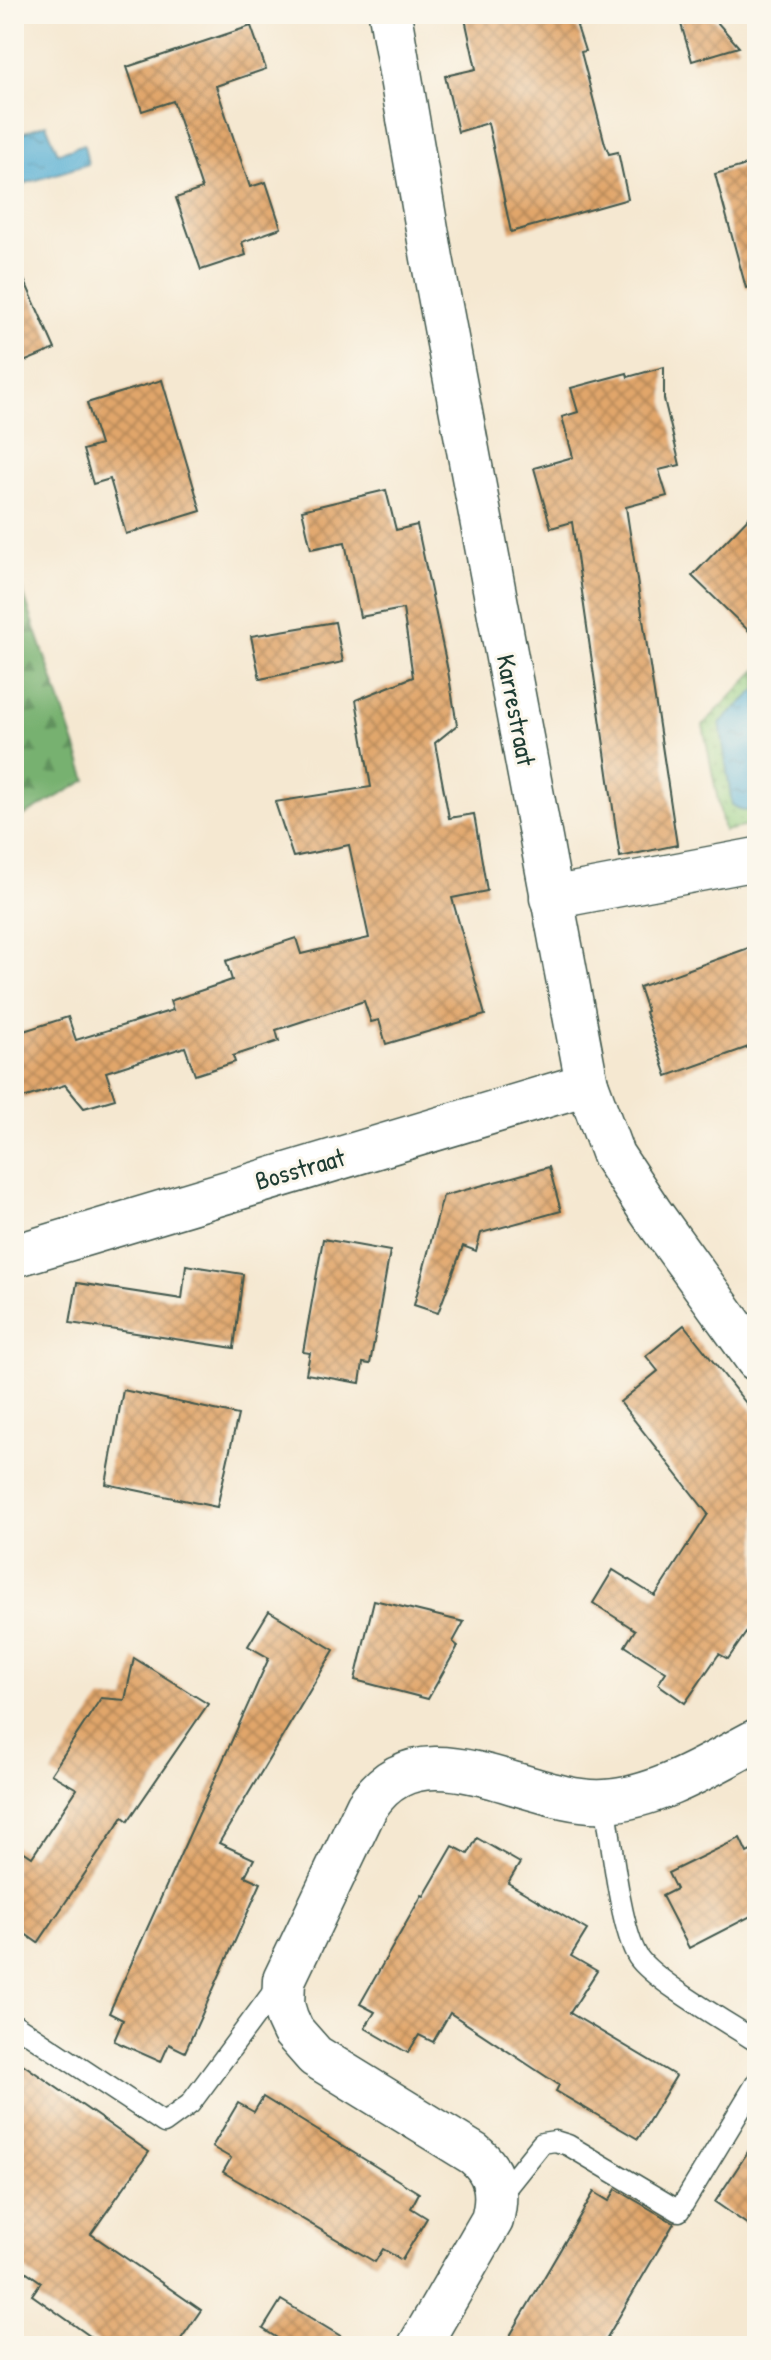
<svg xmlns="http://www.w3.org/2000/svg" width="771" height="2360" font-family="'Patrick Hand',sans-serif">
  <style>
    .forest { fill: url(#forest-firs); stroke: #4b7752; stroke-width: 2 }
    .park { fill: url(#park-dots); stroke: #5a865b; stroke-width: 2 }
    .water { fill: url(#water-ripples); stroke: #3a7684; stroke-width: 2 }
    .building { fill: url(#building-cross-hatch) }
    .lines { fill: none; stroke-linecap: round; stroke-linejoin: round }
    .service-casing { stroke: #3f574c; stroke-width: 23 }
    .minor-casing { stroke: #3f574c; stroke-width: 45 }
    .service { stroke: #fff; stroke-width: 20 }
    .minor { stroke: #fff; stroke-width: 42 }
    .labels { text-anchor: middle; stroke-width: 6; stroke-linejoin: round; paint-order: stroke }
    .street-label { font-size: 26px; fill: #1f3d34; stroke: #fbf7ec }
  </style>
  <defs>
    <pattern id="forest-firs" width="22" height="20" patternUnits="userSpaceOnUse" patternTransform="scale(2)"><rect width="22" height="20" fill="#77b170"/><path d="M5 1l3.5 6h-7zM16 11l3.5 6h-7z" fill="#61915d"/></pattern>
    <pattern id="park-dots" width="8" height="8" patternUnits="userSpaceOnUse" patternTransform="scale(2)"><rect width="8" height="8" fill="#94ce82"/><path d="M2 2h.1M6 6h.1" fill="none" stroke="#78a86b" stroke-width="1.8" stroke-linecap="round"/></pattern>
    <pattern id="water-ripples" width="26" height="14" patternUnits="userSpaceOnUse" patternTransform="scale(2)"><rect width="26" height="14" fill="#55aed3"/><path d="M2 4q2-2 4 0t4 0M15 11q2-2 4 0t4 0" fill="none" stroke="#468fac"/></pattern>
    <pattern id="building-cross-hatch" width="8" height="8" patternUnits="userSpaceOnUse" patternTransform="scale(2)"><rect width="8" height="8" fill="#e1a66b"/><path d="M0 0l8 8M0 8l8-8" fill="none" stroke="#b68859"/></pattern>
  </defs>
  <rect width="100%" height="100%" fill="#fbf7ec"/>
  <filter id="ink" filterUnits="userSpaceOnUse"><feTurbulence type="fractalNoise" baseFrequency=".0125" numOctaves="2"/><feDisplacementMap in="SourceGraphic" scale="16" xChannelSelector="R" yChannelSelector="G"/><feConvolveMatrix kernelMatrix="1 2 1 2 8 2 1 2 1" color-interpolation-filters="sRGB"/></filter>
  <filter id="wash" filterUnits="userSpaceOnUse"><feTurbulence type="fractalNoise" baseFrequency=".006" numOctaves="4" result="noise"/><feDisplacementMap in="SourceGraphic" scale="32" xChannelSelector="R" yChannelSelector="G"/><feGaussianBlur stdDeviation="1.8" result="paint"/><feColorMatrix in="noise" values="0 0 0 0 0 0 0 0 0 0 0 0 0 0 0 0 0 1.4 0 .05"/><feComposite in="paint" operator="in"/></filter>
  <g filter="url(#wash)">
    <rect width="100%" height="100%" fill="#f5e8d1"/>
    <polygon class="forest" points="14,566 87,780 14,821"/>
    <polygon class="park" points="757,670 757,824 724,831 703,725"/>
    <g class="water">
      <polygon points="46,124 58,153 84,144 88,164 14,187 14,136"/>
      <polygon points="757,689 757,809 743,811 732,805 720,723"/>
    </g>
    <g id="blocks">
      <g class="building">
        <polygon points="464,14 573,14 585,51 581,52 605,144 609,154 618,152 628,199 511,232 488,123 458,132 445,76 476,69"/>
        <polygon points="678,14 710,14 739,47 692,61"/>
        <polygon points="251,26 266,69 216,86 250,187 266,182 281,228 242,242 246,255 201,270 176,198 202,189 173,101 142,111 127,67"/>
        <polygon points="757,162 757,286 746,288 715,174"/>
        <polygon points="14,257 55,349 14,366"/>
        <polygon points="664,367 664,399 680,465 659,470 667,496 626,507 677,845 620,857 572,522 551,528 534,468 573,457 562,417 578,412 571,388 627,373 628,377"/>
        <polygon points="162,380 201,511 126,534 110,479 93,484 83,450 100,445 87,403"/>
        <polygon points="386,490 396,530 417,525 448,671 457,725 435,743 449,818 474,814 487,891 452,898 485,1015 386,1044 379,1020 371,1022 364,1001 276,1030 279,1041 233,1056 235,1062 195,1075 185,1047 106,1072 115,1099 84,1108 65,1085 23,1098 14,1068 14,1034 68,1017 76,1040 173,1010 170,1001 232,980 226,961 296,938 301,954 369,938 349,845 293,857 275,802 371,787 356,700 413,677 403,609 360,617 345,542 311,549 302,510"/>
        <polygon points="757,509 757,639 692,576"/>
        <polygon points="335,622 343,662 260,679 251,636"/>
        <polygon points="757,945 757,1044 667,1076 645,1012 647,1011 639,987"/>
        <polygon points="549,1167 561,1211 481,1233 476,1251 463,1246 438,1313 414,1305 443,1196"/>
        <polygon points="323,1239 390,1251 370,1364 363,1363 360,1383 306,1374 310,1353 303,1352"/>
        <polygon points="186,1265 243,1274 234,1348 70,1323 77,1283 182,1299"/>
        <polygon points="684,1325 757,1417 757,1617 728,1659 719,1654 685,1703 658,1684 666,1672 625,1646 635,1630 593,1603 613,1570 655,1596 708,1514 620,1402 658,1371 646,1356"/>
        <polygon points="123,1390 238,1415 217,1507 106,1484"/>
        <polygon points="374,1600 464,1622 453,1642 458,1646 428,1699 355,1680"/>
        <polygon points="269,1611 334,1650 219,1843 254,1859 245,1876 261,1883 185,2052 169,2044 161,2062 114,2041 123,2020 109,2013 269,1658 248,1646"/>
        <polygon points="134,1658 208,1704 128,1821 123,1817 38,1943 14,1926 14,1845 32,1857 77,1789 51,1774 101,1698 125,1700"/>
        <polygon points="477,1838 520,1863 508,1883 587,1930 571,1956 597,1971 570,2013 676,2076 638,2139 556,2091 559,2085 450,2013 433,2042 419,2035 408,2053 365,2028 375,2012 360,2004 422,1895 424,1896 453,1846 468,1854"/>
        <polygon points="740,1838 747,1853 757,1848 757,1913 689,1948 662,1896 676,1889 668,1873"/>
        <polygon points="14,2058 149,2152 91,2234 201,2310 176,2346 104,2346 32,2295 41,2282 14,2263"/>
        <polygon points="263,2097 419,2193 411,2208 427,2218 402,2260 383,2249 375,2262 223,2172 231,2158 212,2147 238,2103 254,2112"/>
        <polygon points="757,2138 757,2231 715,2202"/>
        <polygon points="616,2189 674,2223 602,2346 504,2346 594,2192 609,2201"/>
        <polygon points="281,2300 357,2346 290,2346 263,2329"/>
      </g>
    </g>
  </g>
  <g filter="url(#ink)">
    <use href="#blocks" fill-opacity="0" stroke="#3f574c" stroke-width="2"/>
    <g class="lines">
      <defs>
        <g id="service">
          <path d="M605,1801C611,1837 620,1929 638,1957C653,1980 730,2024 757,2042"/>
          <polyline points="14,2024 164,2123 190,2104 273,1992 281,1988"/>
          <polyline points="498,2198 542,2143 555,2141 568,2145 679,2211 757,2082"/>
        </g>
        <g id="minor">
          <polyline points="390,14 432,258 587,1084 613,1155 652,1214 757,1360"/>
          <polyline points="551,898 757,859"/>
          <polyline points="14,1256 587,1084"/>
          <path d="M419,2346L492,2220C499,2193 496,2172 474,2154L315,2056L293,2031L287,2018L283,2005L284,1980L367,1806C422,1721 529,1806 605,1801C658,1798 711,1764 757,1740"/>
        </g>
      </defs>
      <use href="#service" class="service-casing"/>
      <use href="#minor" class="minor-casing"/>
      <use href="#service" class="service"/>
      <use href="#minor" class="minor"/>
    </g>
  </g>
  <g class="labels">
    <g class="street-label">
      <text transform="translate(516 710) rotate(79)" y="9">Karrestraat</text>
      <text transform="translate(300 1169) rotate(-16)" y="9">Bosstraat</text>
    </g>
  </g>
  <rect width="771" height="2360" fill="none" stroke="#fbf7ec" stroke-width="48"/>
</svg>
